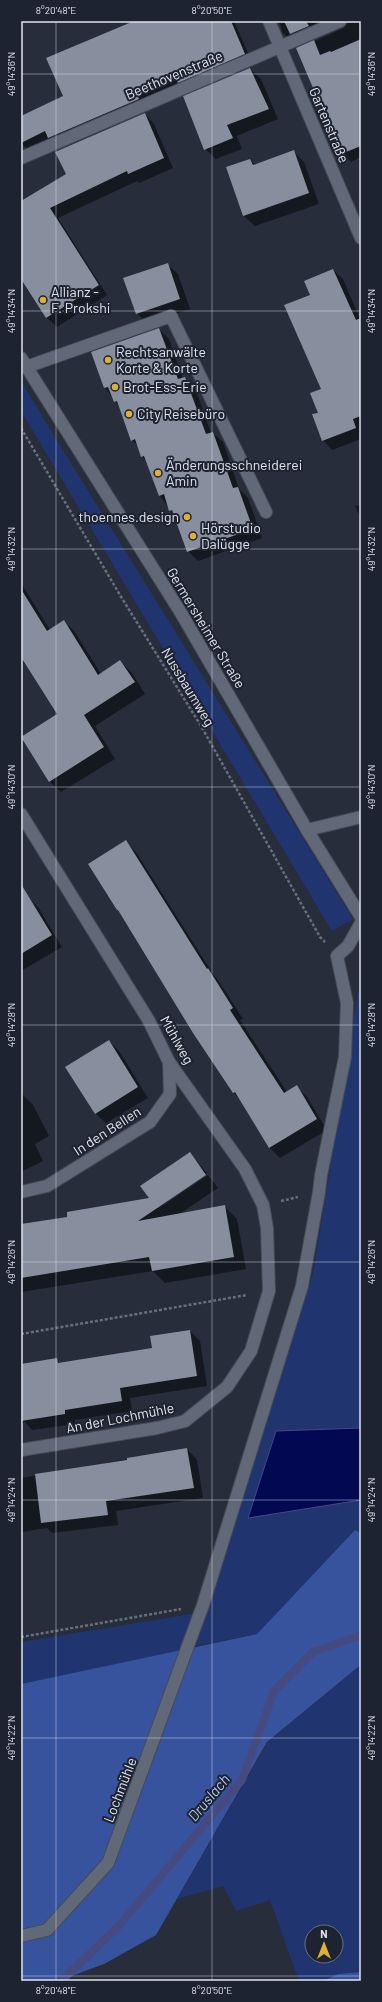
<svg xmlns="http://www.w3.org/2000/svg" width="382" height="2002" font-family="Barlow,sans-serif">
  <style>
    .green { fill: #203570; fill-rule: evenodd }
    .forest { fill: #37539e }
    .water { fill: #030852; stroke: #454a80 }
    .shadow { fill: #0007 }
    .lines { fill: none; stroke-linecap: round; stroke-linejoin: round }
    .stream { stroke: #454a80; stroke-width: 8 }
    .building { fill: #878f9f }
    .lane-casing { stroke: #464b57; stroke-width: 14 }
    .street-casing { stroke: #464b57; stroke-width: 14 }
    .secondary-casing { stroke: #464b57; stroke-width: 14 }
    .path { stroke: #686e7a; stroke-width: 2.5; stroke-dasharray: 3 2; stroke-linecap: butt }
    .lane { stroke: #616878; stroke-width: 12 }
    .street { stroke: #616878; stroke-width: 12 }
    .secondary { stroke: #616878; stroke-width: 12 }
    .ticks { fill: none; stroke: #e0e4ed; stroke-width: 1; stroke-opacity: 0.45 }
    .poi-dot { fill: #e0b034; stroke: #1d2330; stroke-width: 1.5 }
    .labels { text-anchor: middle; stroke-width: 4; stroke-linejoin: round; paint-order: stroke }
    .street-label { font-size: 14px; fill: #e0e4ed; stroke: #1d2330 }
    .poi-label { font-size: 14px; fill: #e0e4ed; stroke: #1d2330; text-anchor: start }
    .water-label { font-size: 15px; font-style: italic; fill: #b4c7f1; stroke: #1d2330 }
    .neatline { fill: none; stroke: #e0e4ed; stroke-width: 1.5 }
    .ticks-label { font-size: 10px; text-anchor: middle; fill: #e0e4ed }
  </style>
  <rect width="100%" height="100%" fill="#272d3b"/>
  <g class="green">
    <polygon points="21,381 59,444 353,919 332,931 21,411"/>
    <polygon points="361,988 361,1428 276,1431 248,1517 361,1500 361,1533 355,1530 257,1634 196,1646 313,1274 358,992"/>
    <polygon points="197,1613 183,1650 21,1684 21,1642"/>
    <path d="M361,1666V1972L338,1974L323,1981H299L270,1900L236,1911L223,1886L177,1899L268,1742L358,1667ZM312,1932H336V1956H312Z"/>
  </g>
  <g class="forest">
    <polygon points="355,1530 361,1533 361,1666 358,1667 267,1742 156,1935 104,1964 58,1981 21,1981 21,1684 257,1634"/>
    <polygon points="361,1972 361,1981 323,1981 338,1974"/>
  </g>
  <polygon class="water" points="361,1428 361,1500 248,1518 276,1431"/>
  <g class="shadow">
    <polygon points="136,21 234,21 252,62 29,151 21,143 21,116 64,97"/>
    <polygon points="279,21 361,21 361,157 351,162 342,153 297,49 344,28 349,22 299,42 292,41 283,33"/>
    <polygon points="250,69 261,79 278,119 237,136 242,149 216,159 205,149"/>
    <polygon points="145,114 154,124 173,168 139,183 137,181 58,218 107,295 57,327 47,318 21,277 21,202 67,175"/>
    <polygon points="294,152 304,162 319,204 255,226 244,216 227,168 250,160 256,165"/>
    <polygon points="167,264 178,274 190,309 147,324 137,313"/>
    <polygon points="333,270 343,279 361,321 361,439 332,450 323,440 319,413 322,390 311,295"/>
    <polygon points="159,329 169,339 183,379 185,378 195,388 211,433 213,433 223,442 239,489 248,498 262,538 198,561 188,551 175,515 159,495 148,462 142,457 139,447 132,440 120,407 105,388 92,353"/>
    <polygon points="361,505 361,519 355,506"/>
    <polygon points="21,583 50,630 64,621 75,632 101,674 120,661 132,673 145,694 95,726 115,759 61,792 49,781 58,715 21,655"/>
    <polygon points="126,842 136,852 213,974 218,980 243,1019 240,1020 287,1092 296,1086 307,1097 327,1130 280,1158 269,1147 241,1100 234,1093"/>
    <polygon points="21,891 38,907 62,947 21,971"/>
    <polygon points="109,1041 119,1051 148,1098 106,1123 95,1113"/>
    <polygon points="21,1093 33,1105 49,1136 35,1144 43,1161 21,1172"/>
    <polygon points="190,1154 207,1173 157,1207 159,1208 208,1175 218,1188 178,1215 224,1206 237,1219 246,1269 165,1283 153,1271 21,1292 21,1225 69,1217 150,1199"/>
    <polygon points="190,1331 200,1341 207,1386 130,1398 132,1411 75,1420 75,1424 32,1430 25,1422 21,1423 21,1365 57,1360 60,1363 153,1349"/>
    <polygon points="187,1449 197,1460 203,1498 116,1511 118,1525 52,1533 47,1528 21,1532 21,1478"/>
  </g>
  <g class="lines">
    <polyline class="stream" points="61,1981 117,1928 242,1780 274,1691 313,1652 361,1635"/>
  </g>
  <g class="building">
    <polygon points="134,21 231,21 245,54 178,83 175,77 137,94 139,99 48,138 45,131 21,143 21,116 63,96 46,58"/>
    <polygon points="284,21 306,21 309,26 290,34"/>
    <polygon points="361,39 361,146 341,154 296,48 314,40 320,55 330,51 331,52"/>
    <polygon points="250,68 269,109 227,125 233,138 204,150 183,96"/>
    <polygon points="145,113 164,158 128,174 127,171 50,208 99,285 46,318 21,279 21,201 66,174 55,152"/>
    <polygon points="294,150 309,193 243,216 226,167 250,159 253,165"/>
    <polygon points="168,263 180,299 136,314 123,278"/>
    <polygon points="333,269 356,320 361,318 361,416 353,419 356,428 322,441 312,414 318,413 310,393 321,389 284,305 310,295 304,281"/>
    <polygon points="159,328 178,379 185,377 206,434 213,432 233,488 238,487 253,529 187,552 172,510 169,511 164,494 159,496 144,456 141,457 135,439 131,441 117,401 114,402 108,387 104,388 91,352"/>
    <polygon points="21,589 47,631 64,620 98,675 120,660 135,682 84,715 104,747 49,782 21,737 57,714 21,657"/>
    <polygon points="126,840 207,969 208,968 233,1008 230,1010 284,1093 297,1085 317,1119 269,1148 235,1092 233,1093 193,1033 118,910 117,910 88,864"/>
    <polygon points="21,884 52,935 21,954"/>
    <polygon points="109,1040 138,1087 95,1114 65,1067"/>
    <polygon points="190,1152 206,1175 138,1221 225,1205 234,1257 152,1271 149,1257 21,1278 21,1224 67,1217 67,1212 149,1198 140,1186"/>
    <polygon points="190,1330 197,1376 120,1388 122,1401 65,1410 65,1414 21,1421 21,1364 57,1358 58,1363 152,1348 150,1336"/>
    <polygon points="187,1448 194,1488 106,1501 108,1515 41,1523 35,1474 127,1460 127,1458"/>
  </g>
  <g class="lines">
    <defs>
      <g id="lane">
        <polyline points="26,367 171,316 266,512"/>
        <polyline points="21,1936 47,1930 108,1863 203,1605 302,1286 319,1192 321,1175 345,1057 347,1003 337,956 348,946 361,923"/>
      </g>
      <g id="street">
        <polyline points="269,21 361,238"/>
        <polyline points="21,158 340,21"/>
        <polyline points="21,814 149,1021 169,1062 245,1169 263,1205 267,1228 269,1291 251,1351 227,1387 185,1421 157,1428 21,1450"/>
        <polyline points="307,830 361,817"/>
        <polyline points="21,1192 47,1186 150,1122 170,1094 169,1062"/>
      </g>
      <polyline id="secondary" points="21,358 181,613 307,830 361,917"/>
    </defs>
    <use href="#lane" class="lane-casing"/>
    <use href="#street" class="street-casing"/>
    <use href="#secondary" class="secondary-casing"/>
    <g class="path">
      <polyline points="21,428 120,595 201,726 320,937 325,942"/>
      <polyline points="281,1201 298,1197"/>
      <polyline points="21,1334 247,1295"/>
      <polyline points="21,1637 181,1609"/>
    </g>
    <use href="#lane" class="lane"/>
    <use href="#street" class="street"/>
    <use href="#secondary" class="secondary"/>
  </g>
  <path class="ticks" d="M56,21V1981M212,21V1981M21,74H361M21,311H361M21,549H361M21,787H361M21,1025H361M21,1262H361M21,1500H361M21,1738H361M21,1976H361"/>
  <g class="poi-dot">
    <circle cx="43" cy="300" r="4"/>
    <circle cx="108" cy="360" r="4"/>
    <circle cx="115" cy="387" r="4"/>
    <circle cx="129" cy="414" r="4"/>
    <circle cx="158" cy="473" r="4"/>
    <circle cx="187" cy="517" r="4"/>
    <circle cx="193" cy="536" r="4"/>
  </g>
  <g class="labels">
    <g class="street-label">
      <text transform="translate(174 75) rotate(-23)" y="5">Beethovenstraße</text>
      <text transform="translate(329 125) rotate(67)" y="5">Gartenstraße</text>
      <text transform="translate(206 628) rotate(59)" y="5">Germersheimer Straße</text>
      <text transform="translate(188 687) rotate(59)" y="5">Nussbaumweg</text>
      <text transform="translate(177 1040) rotate(61)" y="5">Mühlweg</text>
      <text transform="translate(107 1131) rotate(-33)" y="5">In den Bellen</text>
      <text transform="translate(120 1418) rotate(-11)" y="5">An der Lochmühle</text>
      <text transform="translate(120 1790) rotate(-69)" y="5">Lochmühle</text>
    </g>
    <g class="poi-label">
      <text x="51" y="297">Allianz -<tspan x="51" dy="16">F. Prokshi</tspan></text>
      <text x="116" y="357">Rechtsanwälte<tspan x="116" dy="16">Korte &amp; Korte</tspan></text>
      <text x="123" y="392">Brot-Ess-Erie</text>
      <text x="137" y="419">City Reisebüro</text>
      <text x="166" y="470">Änderungsschneiderei<tspan x="166" dy="16">Amin</tspan></text>
      <text x="179" y="522" text-anchor="end">thoennes.design</text>
      <text x="201" y="533">Hörstudio<tspan x="201" dy="16">Dalügge</tspan></text>
    </g>
    <g class="water-label">
      <text transform="translate(209 1798) rotate(-50)" y="5">Druslach</text>
    </g>
  </g>
  <rect width="382" height="2002" fill="none" stroke="#1d2330" stroke-width="44"/>
  <g transform="translate(324 1944)"><circle r="19" fill="#1d2330" stroke="#6b707c"/>
  <path d="M0-3L7 15L0 10L-7 15Z" fill="#e0b034"/>
  <text y="-6" font-size="11" font-weight="bold" text-anchor="middle" fill="#e0e4ed">N</text>
  </g>
  <rect x="22" y="22" width="338" height="1958" class="neatline"/>
  <g class="ticks-label">
    <text x="56" y="14">8°20'48"E</text>
    <text x="212" y="14">8°20'50"E</text>
    <text transform="translate(11 74) rotate(-90)" y="4">49°14'36"N</text>
    <text transform="translate(371 74) rotate(-90)" y="4">49°14'36"N</text>
    <text transform="translate(11 311) rotate(-90)" y="4">49°14'34"N</text>
    <text transform="translate(371 311) rotate(-90)" y="4">49°14'34"N</text>
    <text transform="translate(11 549) rotate(-90)" y="4">49°14'32"N</text>
    <text transform="translate(371 549) rotate(-90)" y="4">49°14'32"N</text>
    <text transform="translate(11 787) rotate(-90)" y="4">49°14'30"N</text>
    <text transform="translate(371 787) rotate(-90)" y="4">49°14'30"N</text>
    <text transform="translate(11 1025) rotate(-90)" y="4">49°14'28"N</text>
    <text transform="translate(371 1025) rotate(-90)" y="4">49°14'28"N</text>
    <text transform="translate(11 1262) rotate(-90)" y="4">49°14'26"N</text>
    <text transform="translate(371 1262) rotate(-90)" y="4">49°14'26"N</text>
    <text transform="translate(11 1500) rotate(-90)" y="4">49°14'24"N</text>
    <text transform="translate(371 1500) rotate(-90)" y="4">49°14'24"N</text>
    <text transform="translate(11 1738) rotate(-90)" y="4">49°14'22"N</text>
    <text transform="translate(371 1738) rotate(-90)" y="4">49°14'22"N</text>
    <text x="56" y="1994">8°20'48"E</text>
    <text x="212" y="1994">8°20'50"E</text>
  </g>
</svg>
